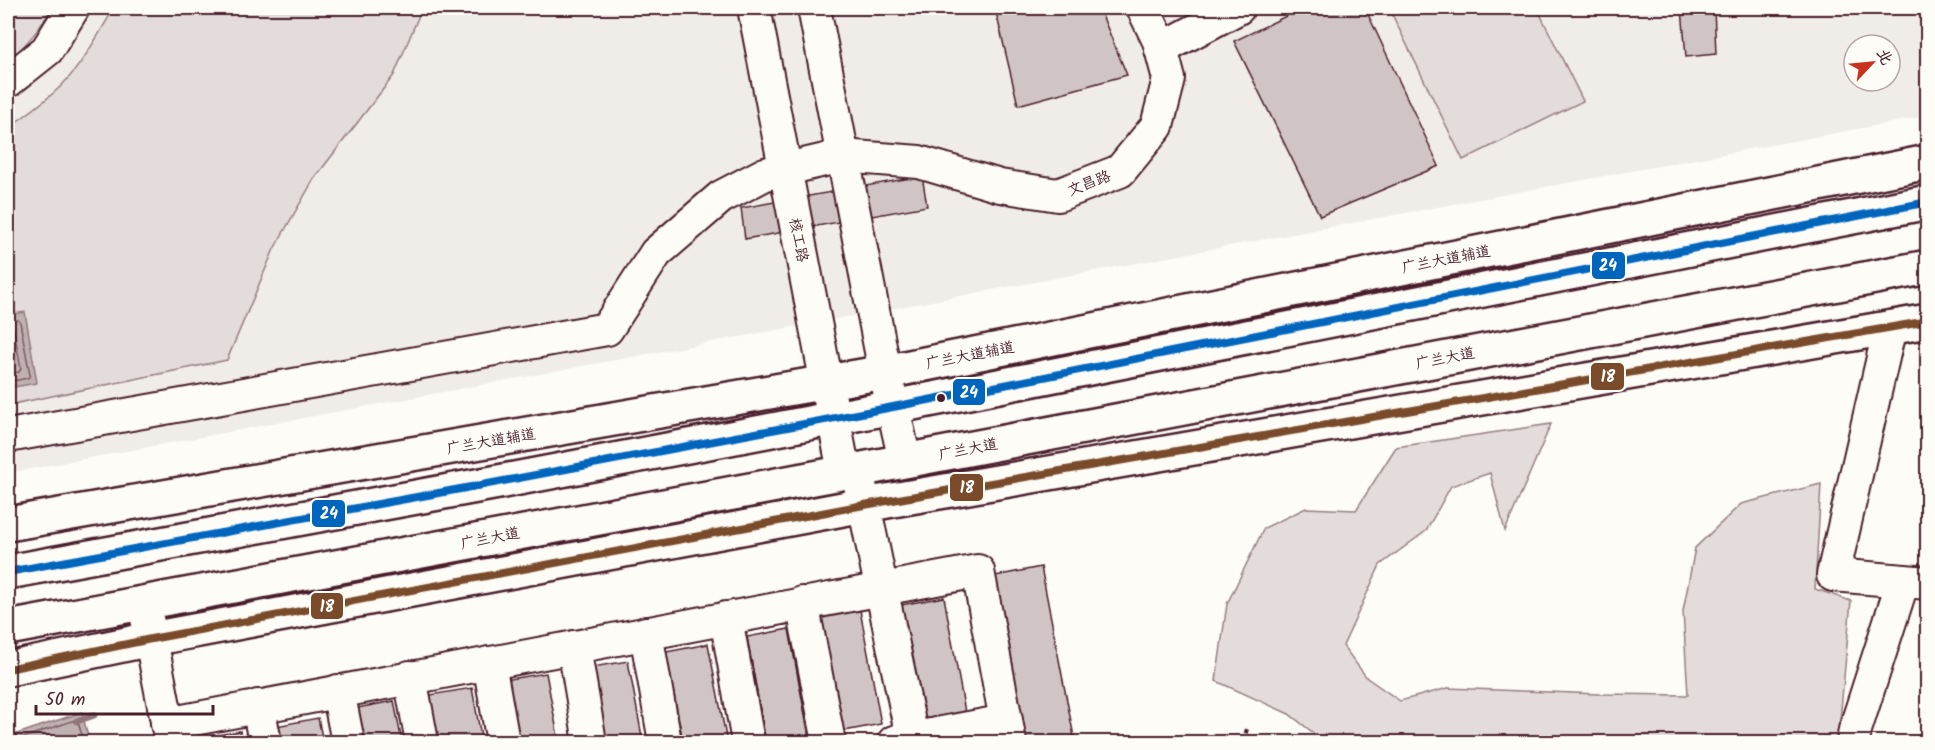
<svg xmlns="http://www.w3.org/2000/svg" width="1935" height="750" font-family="Kalam,'LXGW WenKai TC',sans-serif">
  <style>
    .built { fill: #f0ece8; fill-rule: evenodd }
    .green { fill: #e3dcda; stroke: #967e82; stroke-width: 1.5 }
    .water { fill: #c0b1b1; stroke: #91777b; stroke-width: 1.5 }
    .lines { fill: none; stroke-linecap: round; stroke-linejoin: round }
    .shore { stroke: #795961; stroke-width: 1.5 }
    .stream { stroke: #91777b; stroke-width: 7 }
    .building { fill: #d0c5c4; stroke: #4a1f2b; stroke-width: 1.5 }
    .minor-casing { stroke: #4a1f2b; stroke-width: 36 }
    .major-casing { stroke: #4a1f2b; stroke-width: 38 }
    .path { stroke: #4a1f2b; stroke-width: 4; stroke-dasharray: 4.5 4.5; stroke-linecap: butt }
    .minor { stroke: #fdfcf7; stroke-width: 32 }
    .major { stroke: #fdfcf7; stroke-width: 33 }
    .bus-1-casing { stroke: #fdfcf7; stroke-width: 12 }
    .bus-2-casing { stroke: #fdfcf7; stroke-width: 12 }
    .bus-1 { stroke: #0065bd; stroke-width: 8 }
    .bus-2 { stroke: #7a4b2a; stroke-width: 8 }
    .bus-dot { fill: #4a1f2b; stroke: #fdfcf7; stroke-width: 2 }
    .labels { text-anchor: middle; stroke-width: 4.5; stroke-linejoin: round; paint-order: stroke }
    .street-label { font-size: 15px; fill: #4a1f2b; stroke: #fdfcf7 }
    .line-badge { stroke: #fdfcf7; stroke-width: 2 }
    .badge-label { font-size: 16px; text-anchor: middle; font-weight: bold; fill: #fff }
  </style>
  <rect width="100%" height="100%" fill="#fdfcf7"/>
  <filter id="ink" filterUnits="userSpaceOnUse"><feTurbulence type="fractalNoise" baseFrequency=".0167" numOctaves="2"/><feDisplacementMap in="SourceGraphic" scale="12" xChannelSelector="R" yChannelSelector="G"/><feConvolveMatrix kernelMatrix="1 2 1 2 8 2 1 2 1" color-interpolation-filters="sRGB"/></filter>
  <g filter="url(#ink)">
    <path class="built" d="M8,8H1927V116L8,473ZM1854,45H1890V81H1854Z"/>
    <g class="green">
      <path d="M8,8H51C41,28 24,47 8,61Z"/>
      <path d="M114,8H422L394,75L314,179L274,249L227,360L8,405V128C26,115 46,101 62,85C82,65 100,32 114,8Z"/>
      <polygon points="1389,8 1537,8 1583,101 1463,160"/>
      <polygon points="1551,424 1505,531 1490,473 1451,486 1426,531 1380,565 1343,646 1367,678 1400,701 1448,688 1599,694 1688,695 1683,611 1695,548 1741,504 1821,484 1815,589 1851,601 1838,742 1325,742 1289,714 1216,681 1227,604 1264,528 1306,508 1356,510 1396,447"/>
    </g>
    <g class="water">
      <polygon points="25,312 37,383 8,388 8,315"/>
      <polygon points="82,712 89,741 8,742 8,737"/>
    </g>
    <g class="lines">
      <g class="shore">
        <polyline points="8,321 18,320 20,322 30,375 28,378 8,382"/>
        <polyline points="8,329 14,330 21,369 19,372 8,374"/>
        <polyline points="11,742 75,720 78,722 84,742"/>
      </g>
      <polyline class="stream" points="77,721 94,715"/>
    </g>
    <g class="building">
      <polygon points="995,8 1099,8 1127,75 1018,105"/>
      <polygon points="1303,8 1365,8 1439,166 1320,216 1234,41"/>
      <polygon points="1682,8 1714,8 1716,54 1686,57"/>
      <polygon points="922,176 927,206 745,239 741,208"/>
      <polygon points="1041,567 1075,742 1027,742 995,576"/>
      <polygon points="944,597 965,712 923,719 901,605"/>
      <polygon points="860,610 881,724 839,732 818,618"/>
      <polygon points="789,629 810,742 766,742 747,637"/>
      <polygon points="708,644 727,742 683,742 666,652"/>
      <polygon points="628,661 643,742 599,742 586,668"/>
      <polygon points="546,673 559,742 516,742 504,680"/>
      <polygon points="472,688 482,742 438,742 430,695"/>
      <polygon points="394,701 402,742 358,742 352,709"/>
      <polygon points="318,718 323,742 279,742 276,726"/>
      <polygon points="240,731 242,742 199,742 198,739"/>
    </g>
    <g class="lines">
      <defs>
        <g id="minor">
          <polyline points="754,8 844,472"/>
          <polyline points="814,8 885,372 905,461"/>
          <polyline points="1161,49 1238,8"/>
          <polyline points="8,81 47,50 73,8"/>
          <polyline points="1890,327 1833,575 1928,583"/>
          <polyline points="8,436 607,329 656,253 721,197 765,174 842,156 919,162 1000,186 1058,195 1120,171 1157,126 1169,79 1159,41 1143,8"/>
          <polyline points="857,470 913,742"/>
          <polyline points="144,603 171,742"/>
          <polyline points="802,603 829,742"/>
          <polyline points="726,618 748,742"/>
          <polyline points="646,633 665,742"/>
          <polyline points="574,647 590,742"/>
          <polyline points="489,663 503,742"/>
          <polyline points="410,677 422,742"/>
          <polyline points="338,691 348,742"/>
          <polyline points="258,706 265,742"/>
          <polyline points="167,724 978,571 1010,742"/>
          <polyline points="894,742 1006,721"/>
          <polyline points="1853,742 1855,730 1903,581"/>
        </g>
        <g id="major">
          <polyline points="8,524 885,372 1928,162"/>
          <polyline points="8,572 493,483 893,407 1928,202"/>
          <polyline points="8,628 857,470 1928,267"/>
          <polyline points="8,669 151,639 864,505 1928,321"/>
        </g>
      </defs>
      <use href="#minor" class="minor-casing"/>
      <use href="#major" class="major-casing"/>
      <polyline class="path" points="1243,742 1247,729"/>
      <use href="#minor" class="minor"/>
      <use href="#major" class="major"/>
      <defs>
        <polyline id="bus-1" points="8,572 493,483 893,407 1928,202"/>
        <polyline id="bus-2" points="8,669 151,639 864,505 1928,321"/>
      </defs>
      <use href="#bus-1" class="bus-1-casing"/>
      <use href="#bus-2" class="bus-2-casing"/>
      <use href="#bus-1" class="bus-1"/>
      <use href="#bus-2" class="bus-2"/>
    </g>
  </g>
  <circle class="bus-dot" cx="941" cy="398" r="5"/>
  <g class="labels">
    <g class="street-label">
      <text transform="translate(1089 183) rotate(-21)" y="5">文昌路</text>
      <text transform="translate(799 240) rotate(79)" y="5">核工路</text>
      <text transform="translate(1446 259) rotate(-11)" y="5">广兰大道辅道</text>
      <text transform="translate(970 355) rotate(-11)" y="5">广兰大道辅道</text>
      <text transform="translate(1445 358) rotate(-11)" y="5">广兰大道</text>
      <text transform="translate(491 441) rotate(-10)" y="5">广兰大道辅道</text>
      <text transform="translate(968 449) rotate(-11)" y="5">广兰大道</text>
      <text transform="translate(490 538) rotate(-11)" y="5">广兰大道</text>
    </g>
  </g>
  <g class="line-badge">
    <rect x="1591" y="251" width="35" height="29" rx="6" fill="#0065bd"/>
    <rect x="1590" y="362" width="35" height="29" rx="6" fill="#7a4b2a"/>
    <rect x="952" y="378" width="34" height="28" rx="6" fill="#0065bd"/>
    <rect x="949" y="473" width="35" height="29" rx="6" fill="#7a4b2a"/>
    <rect x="311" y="499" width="35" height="29" rx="6" fill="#0065bd"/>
    <rect x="310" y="592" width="34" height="28" rx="6" fill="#7a4b2a"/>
  </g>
  <g class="badge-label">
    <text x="1608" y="271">24</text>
    <text x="1608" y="382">18</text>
    <text x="969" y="398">24</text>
    <text x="967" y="493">18</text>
    <text x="329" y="519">24</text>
    <text x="327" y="612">18</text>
  </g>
  <rect width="1935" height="750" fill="none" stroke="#fdfcf7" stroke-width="30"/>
  <rect x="15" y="15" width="1905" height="720" fill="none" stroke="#4a1f2b" stroke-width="2" filter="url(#ink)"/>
  <g transform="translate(1872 63) rotate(64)"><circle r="28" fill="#fdfcf7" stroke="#b5a4a5" stroke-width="1.5"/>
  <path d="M0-4.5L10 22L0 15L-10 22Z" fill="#c8321e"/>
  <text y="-9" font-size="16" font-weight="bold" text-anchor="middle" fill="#4a1f2b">北</text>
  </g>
  <path d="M36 705v9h177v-9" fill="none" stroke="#4a1f2b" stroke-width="3"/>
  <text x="45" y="705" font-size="18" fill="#4a1f2b" stroke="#fdfcf7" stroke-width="4.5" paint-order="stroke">50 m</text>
</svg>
